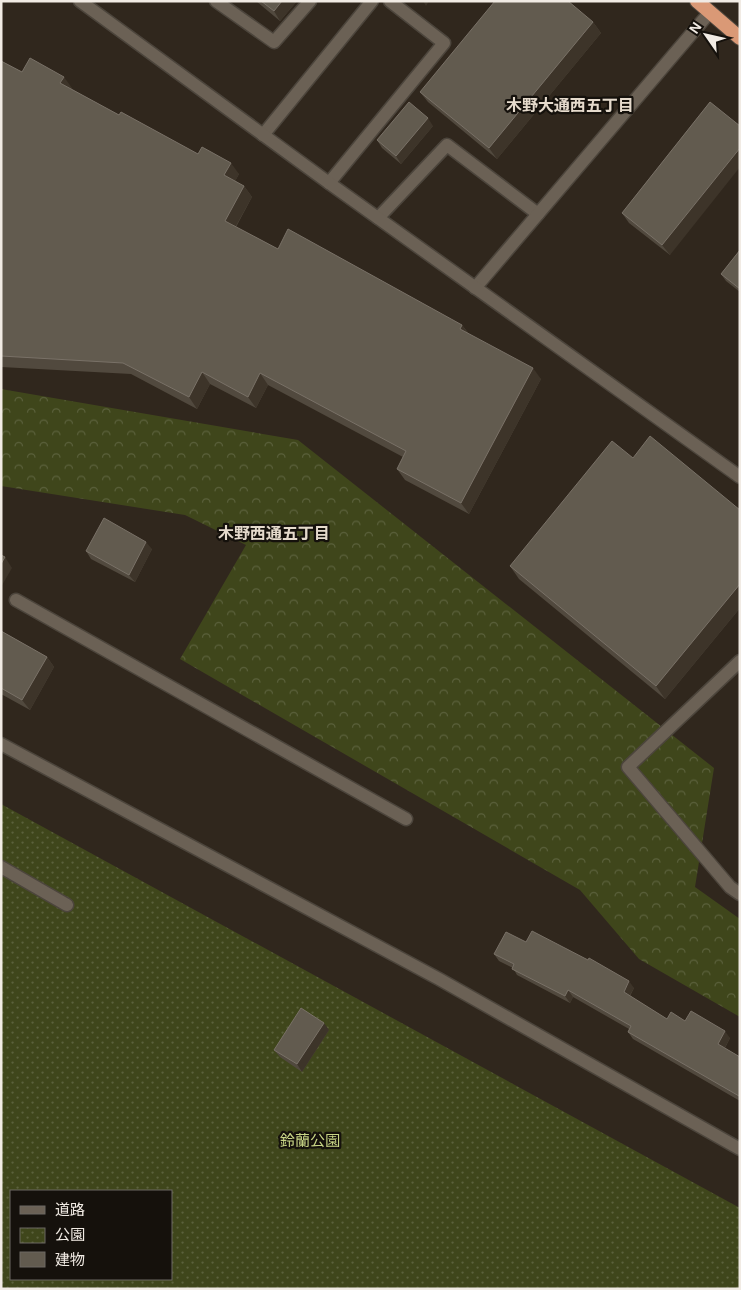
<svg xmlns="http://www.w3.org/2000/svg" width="741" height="1290" font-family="Helvetica,'Noto Sans JP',sans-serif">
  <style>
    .forest { fill: url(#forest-crowns) }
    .park { fill: url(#park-dots); fill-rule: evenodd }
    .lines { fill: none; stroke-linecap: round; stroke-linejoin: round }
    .service-casing { stroke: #4c453c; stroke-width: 15 }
    .pedestrian-casing { stroke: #4c453c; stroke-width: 15 }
    .minor-casing { stroke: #4c453c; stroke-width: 15 }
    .trunk-casing { stroke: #4c453c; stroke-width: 16 }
    .service { stroke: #6b6155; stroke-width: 12 }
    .pedestrian { stroke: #6b6155; stroke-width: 12 }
    .minor { stroke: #6b6155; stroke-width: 12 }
    .trunk { stroke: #da9976; stroke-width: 14 }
    .wall { fill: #51493e }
    .shaded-wall { fill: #3d3429 }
    .building { fill: #625b4f; stroke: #797167 }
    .labels { text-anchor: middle; stroke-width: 4.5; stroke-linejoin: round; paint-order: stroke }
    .park-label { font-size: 15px; fill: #c7d485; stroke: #15110c }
    .neighbourhood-label { font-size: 16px; font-weight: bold; fill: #e5dacc; stroke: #15110c }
  </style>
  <defs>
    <pattern id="forest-crowns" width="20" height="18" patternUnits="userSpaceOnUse" patternTransform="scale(1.25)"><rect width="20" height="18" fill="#3f461b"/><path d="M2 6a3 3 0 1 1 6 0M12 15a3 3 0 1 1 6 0" fill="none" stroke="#5b613c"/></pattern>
    <pattern id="park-dots" width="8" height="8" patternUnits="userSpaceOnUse" patternTransform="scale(1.25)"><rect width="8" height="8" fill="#3f461b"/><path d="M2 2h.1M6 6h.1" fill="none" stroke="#5b613c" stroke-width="1.8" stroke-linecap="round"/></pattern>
  </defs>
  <rect width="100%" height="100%" fill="#30271d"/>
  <polygon class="forest" points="1,389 298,440 714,768 695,887 740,919 740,1017 639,959 580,890 180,659 246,545 185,515 1,486"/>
  <path class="park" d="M1,804L740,1208V1289H1ZM11,1191H171V1279H11Z"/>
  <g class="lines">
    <defs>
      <g id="service">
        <polyline points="216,1 274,42 310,1"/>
        <polyline points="263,135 372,1"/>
        <polyline points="329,183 444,43 390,1"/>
        <polyline points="378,218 447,145 538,214"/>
        <polyline points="475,288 710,12"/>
        <polyline points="1,867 67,905"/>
      </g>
      <polyline id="pedestrian" points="16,600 406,819"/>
      <g id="minor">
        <polyline points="80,1 329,183 740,477"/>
        <polyline points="740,661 628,767 730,887 740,894"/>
        <polyline points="1,744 439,979 740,1149"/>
      </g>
      <polyline id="trunk" points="697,1 740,38"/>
    </defs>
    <use href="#service" class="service-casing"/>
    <use href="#pedestrian" class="pedestrian-casing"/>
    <use href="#minor" class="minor-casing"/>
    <use href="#trunk" class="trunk-casing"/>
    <use href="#service" class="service"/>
    <use href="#pedestrian" class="pedestrian"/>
    <use href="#minor" class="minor"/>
    <use href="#trunk" class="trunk"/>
  </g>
  <g class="wall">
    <polygon points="256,1 297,1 280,21"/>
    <polygon points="593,22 601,33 497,159 428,102 420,92"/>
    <polygon points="1,61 22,72 72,88 71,89 119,115 239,174 235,181 244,186 252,197 236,227 278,249 462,325 469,334 541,379 469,514 405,480 397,469 403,457 268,385 256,408 210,384 197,409 131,374 1,367"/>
    <polygon points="710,102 670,255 629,223 622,213"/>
    <polygon points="433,126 401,164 382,148 377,140"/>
    <polygon points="740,250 740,292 726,281 721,274"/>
    <polygon points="633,458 740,510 740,608 665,699 519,579 510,566"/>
    <polygon points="152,549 135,582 91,559 86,551"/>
    <polygon points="1,631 47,657 54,667 30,710 1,694"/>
    <polygon points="526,942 634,988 630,996 667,1019 685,1021 730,1038 725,1048 740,1057 740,1101 633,1039 628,1032 629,1029 573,997 570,1003 517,975 513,968 499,961 494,954"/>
    <polygon points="329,1030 302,1072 280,1057 274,1050"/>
  </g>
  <g class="shaded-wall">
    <polygon points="282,1 297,1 280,21 274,11"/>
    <polygon points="423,1 429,1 426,6"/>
    <polygon points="593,22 601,33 497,159 489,148"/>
    <polygon points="64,77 72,88 68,94 60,83"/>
    <polygon points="428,118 433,126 401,164 396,156"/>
    <polygon points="740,148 740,167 670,255 662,245"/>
    <polygon points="231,163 239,174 232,187 224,175"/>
    <polygon points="244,186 252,197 232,233 225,221"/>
    <polygon points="462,325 470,336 460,329"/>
    <polygon points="533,368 541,379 469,514 461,503"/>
    <polygon points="202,372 210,384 197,409 189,397"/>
    <polygon points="260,373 268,385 256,408 248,397"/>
    <polygon points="146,542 152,549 135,582 129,575"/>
    <polygon points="5,557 12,568 1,587 1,564"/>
    <polygon points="740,584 740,608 665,699 656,686"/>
    <polygon points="47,657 54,667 30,710 22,700"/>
    <polygon points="629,981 634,988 628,998 624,992"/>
    <polygon points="568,990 573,997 570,1003 565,996"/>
    <polygon points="324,1023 329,1030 302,1072 297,1064"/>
    <polygon points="725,1031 730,1038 723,1051 718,1044"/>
  </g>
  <g class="building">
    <polygon points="261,1 282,1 274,11"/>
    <polygon points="495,1 568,1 593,22 489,148 420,92"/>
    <polygon points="30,58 64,77 60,83 119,115 121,112 198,154 202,147 231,163 224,175 244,186 225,221 278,249 288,229 462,325 460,329 533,368 461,503 397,469 406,451 260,373 248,397 202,372 189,397 123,363 1,356 1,61 22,72"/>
    <polygon points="409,102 428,118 396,156 377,140"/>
    <polygon points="710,102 740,126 740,148 662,245 622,213"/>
    <polygon points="740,250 740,289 721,274"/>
    <polygon points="650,436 740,510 740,584 656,686 510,566 612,441 633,458"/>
    <polygon points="104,518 146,542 129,575 86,551"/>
    <polygon points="1,555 5,557 1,564"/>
    <polygon points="1,631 47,657 22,700 1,688"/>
    <polygon points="532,931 588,960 589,958 629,981 624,992 667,1019 671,1012 685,1021 691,1011 725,1031 718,1044 740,1057 740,1094 739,1096 628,1032 631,1026 568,990 565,996 512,969 514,964 494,954 506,932 526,942"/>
    <polygon points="301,1008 324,1023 297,1064 274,1050"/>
  </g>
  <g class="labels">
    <g class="park-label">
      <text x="310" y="1146">鈴蘭公園</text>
    </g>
    <g class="neighbourhood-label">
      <text x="570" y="111">木野大通西五丁目</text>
      <text x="274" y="539">木野西通五丁目</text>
    </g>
  </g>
  <rect width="741" height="1290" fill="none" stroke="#f1ebe4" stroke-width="5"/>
  <rect x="10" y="1190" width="162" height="90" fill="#15110c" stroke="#6d6862"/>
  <rect x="20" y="1206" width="25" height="8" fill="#6b6155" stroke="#6d6862"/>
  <text x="55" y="1215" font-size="15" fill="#f1ebe4">道路</text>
  <rect x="20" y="1228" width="25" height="15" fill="url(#park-dots)" stroke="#6d6862"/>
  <text x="55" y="1240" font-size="15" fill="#f1ebe4">公園</text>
  <rect x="20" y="1252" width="25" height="15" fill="#625b4f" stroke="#6d6862"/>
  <text x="55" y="1265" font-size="15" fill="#f1ebe4">建物</text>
  <g transform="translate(706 35) rotate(304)" stroke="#15110c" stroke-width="4" paint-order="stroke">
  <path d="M0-4L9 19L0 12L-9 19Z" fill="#f1ebe4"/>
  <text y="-8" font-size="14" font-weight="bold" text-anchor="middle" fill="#f1ebe4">N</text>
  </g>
</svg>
